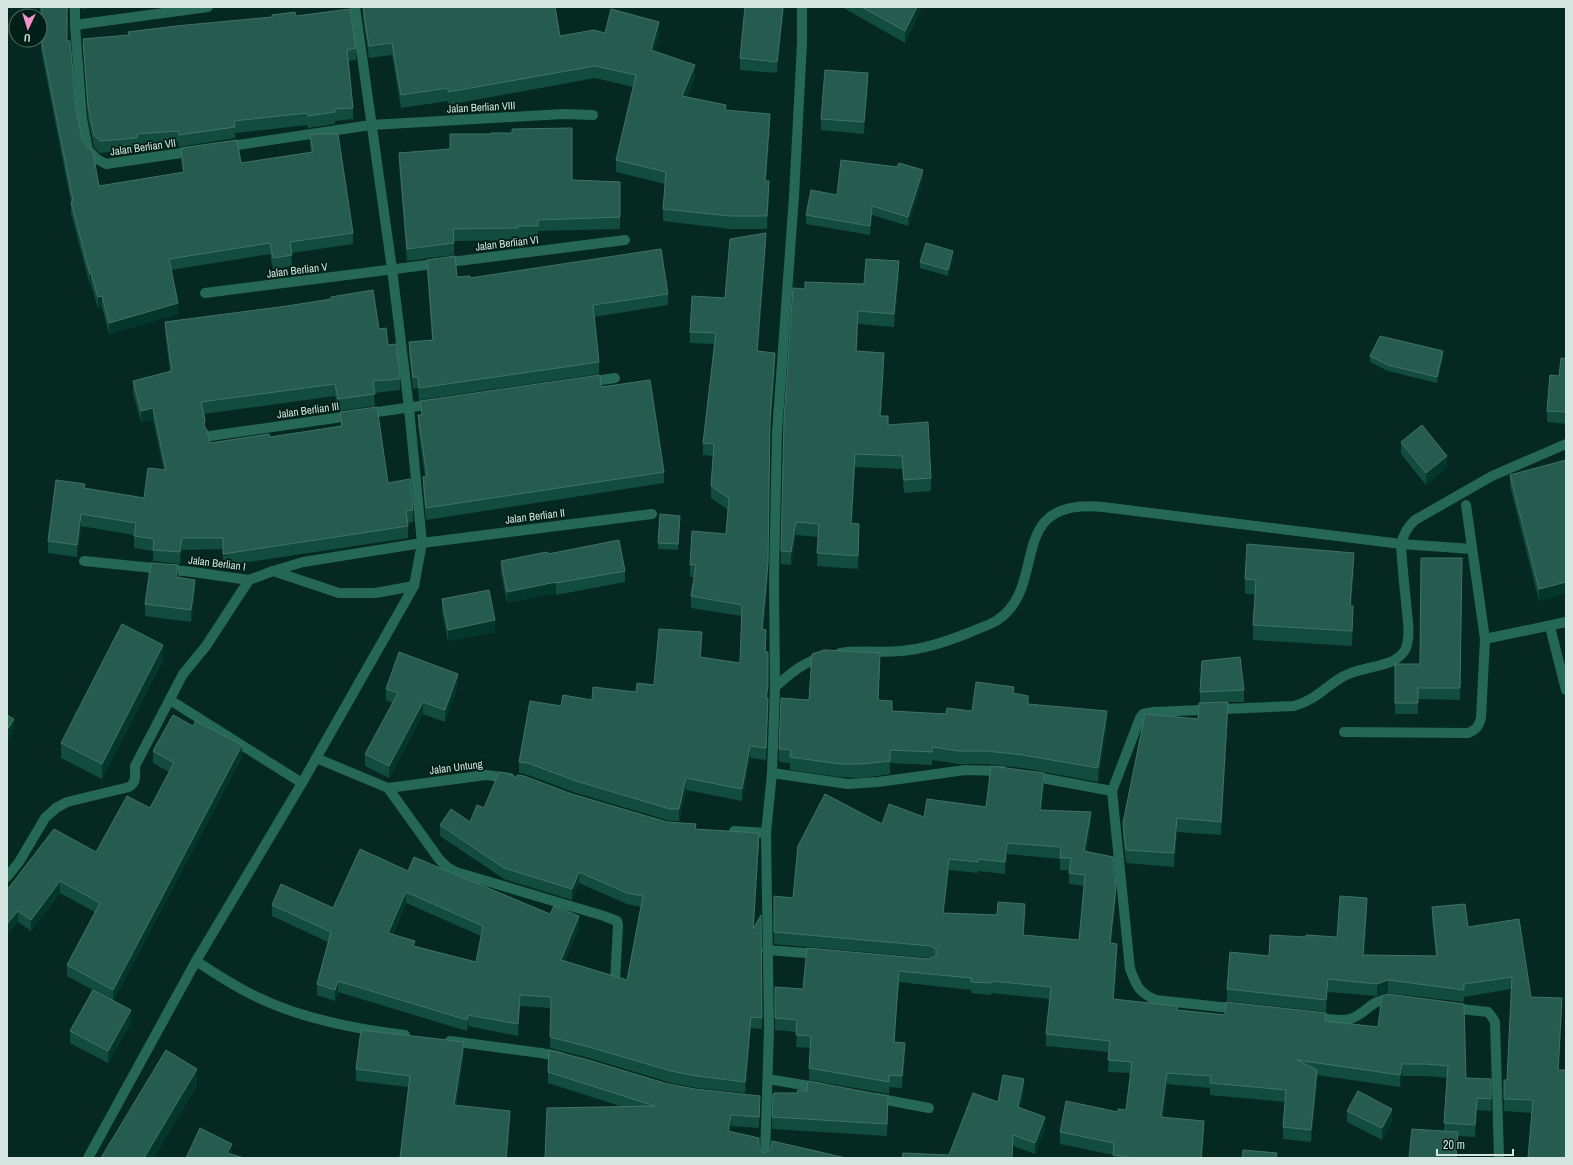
<svg xmlns="http://www.w3.org/2000/svg" width="1573" height="1165" font-family="'Archivo Narrow',sans-serif">
  <style>
    .lines { fill: none; stroke-linecap: round; stroke-linejoin: round }
    .minor { stroke: #246855; stroke-width: 10 }
    .wall { fill: #124c3e; fill-rule: evenodd }
    .shaded-wall { fill: #04372b }
    .building { fill: #265c4f; stroke: #417266; fill-rule: evenodd }
    .labels { text-anchor: middle; stroke-width: 3.5; stroke-linejoin: round; paint-order: stroke }
    .street-label { font-size: 11px; fill: #d3e5de; stroke: #001f17 }
  </style>
  <rect width="100%" height="100%" fill="#052920"/>
  <g class="lines">
    <g class="minor">
      <polyline points="75,7 75,25 82,119 88,150 97,159 106,164 195,151"/>
      <polyline points="75,25 208,7"/>
      <polyline points="224,147 371,125 563,114 593,115"/>
      <polyline points="205,293 625,240"/>
      <polyline points="588,382 615,378"/>
      <polyline points="210,436 433,404"/>
      <polyline points="84,561 193,572 249,580 273,571 339,593 375,593 414,586"/>
      <polyline points="273,571 303,562 422,543 652,514"/>
      <polyline points="1550,627 1566,690"/>
      <polyline points="1485,639 1566,622"/>
      <path d="M840,653C860,650 881,653 901,651C925,649 946,642 968,633C977,629 987,626 996,621C1051,587 1002,497 1103,507L1401,544L1472,549"/>
      <path d="M775,687C790,674 803,662 823,657"/>
      <polyline points="170,700 302,783"/>
      <path d="M1344,732L1468,733C1476,730 1479,726 1481,718L1485,639L1466,505"/>
      <polyline points="316,758 388,788 486,775 510,778"/>
      <polyline points="772,773 848,784 878,782 965,770 1003,771"/>
      <polyline points="1031,776 1112,791"/>
      <polyline points="388,788 439,859 447,867 456,872 604,916 617,921 618,925 615,981"/>
      <polyline points="734,831 766,833"/>
      <path d="M7,877L19,862L45,818L56,808L67,802L129,787C137,782 135,775 135,766L183,674L206,646L249,580"/>
      <polyline points="767,950 819,954"/>
      <path d="M196,961C216,974 235,987 257,997C302,1019 355,1029 405,1035"/>
      <polyline points="1452,1008 1488,1012 1492,1017 1495,1022 1499,1158"/>
      <path d="M1239,1009L1156,1000C1139,993 1136,985 1130,969L1112,791L1140,718L1143,714L1153,712L1294,706C1318,699 1326,685 1346,675C1361,668 1380,667 1393,661C1398,658 1404,653 1406,648C1411,634 1407,617 1406,602C1404,583 1402,564 1401,544C1404,534 1407,527 1415,520L1492,476L1566,444"/>
      <path d="M1313,1017C1324,1018 1339,1022 1350,1019C1369,1013 1370,997 1395,1000"/>
      <polyline points="450,1041 541,1053 561,1057"/>
      <polyline points="768,1079 821,1088"/>
      <polyline points="876,1098 929,1108"/>
      <polyline points="88,1158 196,961 302,783 414,586 422,543 409,408 392,269 355,7"/>
      <polyline points="765,1158 769,1029 766,833 772,773 775,687 774,580 777,432 794,196 802,43 802,7"/>
    </g>
  </g>
  <g class="wall">
    <polygon points="41,7 69,7 68,10 67,10 67,41 76,108 82,140 99,186 183,173 181,160 181,148 241,163 311,152 310,146 310,134 353,233 353,244 291,253 292,266 273,269 270,254 171,270 178,314 109,334 102,307 98,308 91,284 90,285 71,213 71,202 41,50"/>
    <polygon points="81,7 100,7 82,9"/>
    <polygon points="363,7 560,36 605,33 659,34 654,51 695,77 687,97 726,110 770,126 766,181 769,194 767,229 730,229 663,221 663,209 665,184 616,172 616,160 634,87 595,78 448,105 448,101 401,108 392,55 369,58 363,19"/>
    <polygon points="784,7 777,73 740,70 740,58"/>
    <polygon points="842,7 922,7 905,43"/>
    <polygon points="296,16 356,48 356,60 349,61 353,108 353,119 335,121 335,124 308,128 307,125 235,133 235,138 179,147 178,142 137,146 137,149 100,153 94,147 88,118 83,51 83,39 128,35"/>
    <polygon points="868,85 864,134 821,130 821,119"/>
    <polygon points="450,149 572,180 620,182 620,229 538,231 538,238 518,238 518,240 454,241 454,255 407,261 399,164 399,153"/>
    <polygon points="923,179 908,226 872,215 870,235 806,224 806,215 837,195"/>
    <polygon points="766,245 758,351 775,365 770,432 768,575 763,629 766,641 766,652 768,698 766,760 750,758 742,801 686,790 679,821 670,821 576,793 528,775 519,773 519,762 561,706 592,700 636,692 654,685 702,644 701,657 740,663 742,616 691,608 691,596 694,577 690,577 690,565 726,534 728,510 711,498 711,486 713,456 703,455 703,443 714,344 690,343 690,332 725,298"/>
    <polygon points="953,257 948,276 920,268 920,262"/>
    <polygon points="427,260 457,277 668,294 668,305 594,317 599,362 599,374 419,400 418,388 413,389 409,354 409,342 432,340 427,271"/>
    <polygon points="899,274 894,327 858,324 857,352 884,366 881,416 931,478 931,491 904,493 902,469 855,467 852,523 859,537 858,569 817,566 818,537 796,535 791,565 781,564 781,551 805,289 864,284"/>
    <polygon points="331,297 379,329 388,345 400,379 400,390 374,393 375,406 338,411 335,396 204,414 205,427 210,443 270,437 341,426 340,412 388,483 413,510 413,522 408,523 408,538 223,566 223,549 182,550 180,564 153,561 153,551 134,548 134,535 81,526 77,557 48,553 48,541 85,488 144,498 164,470 153,420 141,422 133,393 133,381 170,371 165,333 165,322 287,306 331,299"/>
    <polygon points="1370,356 1443,357 1437,383 1388,371 1370,362"/>
    <polygon points="1566,359 1566,424 1547,422 1547,411"/>
    <polygon points="601,387 664,472 664,483 426,520 423,489 423,477 425,477 418,427 418,415 421,415 420,401"/>
    <polygon points="1401,442 1447,467 1426,485 1401,454"/>
    <polygon points="1566,460 1566,593 1539,601 1510,486 1510,475"/>
    <polygon points="680,522 678,550 658,549 658,543"/>
    <polygon points="548,554 625,571 625,582 556,595 556,593 507,603 501,573 501,561"/>
    <polygon points="1462,558 1460,700 1418,699 1418,714 1395,714 1395,664 1420,664"/>
    <polygon points="1354,568 1351,606 1353,621 1352,646 1253,640 1253,625 1255,594 1245,594 1245,579"/>
    <polygon points="178,577 195,591 191,622 145,616 145,604"/>
    <polygon points="442,599 495,632 448,641 442,611"/>
    <polygon points="163,660 102,779 61,758 61,743"/>
    <polygon points="880,666 878,700 892,711 946,714 972,711 1014,693 1028,704 1107,724 1098,782 1023,768 986,764 959,764 932,760 932,765 890,763 890,774 862,778 840,777 790,770 790,763 779,762 779,749 809,700"/>
    <polygon points="458,685 445,722 423,714 389,778 365,766 365,754 393,703 386,700 386,689"/>
    <polygon points="1244,690 1244,702 1228,702 1228,715 1221,835 1177,832 1174,867 1126,863 1123,837 1123,823 1198,719 1200,703 1200,692"/>
    <polygon points="153,751 242,757 113,1001 131,1022 108,1063 70,1043 70,1031 93,990 67,976 67,965 95,912 60,893 31,931 18,922 7,890 96,852 150,808 169,772 153,763"/>
    <path d="M517,778L667,822L759,844L754,928L761,915L762,1029L751,1028L745,1093L697,1088L671,1083L589,1058L550,1048L551,1008L520,1006L518,1036L468,1026L467,1031L338,992L335,1001L317,995V984L328,942L272,916V905L333,908L408,871L579,928L565,961L627,980L641,907L627,904L579,883L572,900L504,879L440,836V825L470,822L484,808ZM406,903L481,936L476,962L415,946L393,934Z"/>
    <path d="M1044,784L1041,810L1091,824L1086,852L1116,898L1111,944L1117,956L1114,1000L1177,1010L1225,1015L1326,1021L1378,1027L1382,996L1466,1078L1491,1099V1111L1477,1110L1475,1137L1458,1136V1144L1444,1131L1447,1078L1426,1076H1402L1400,1087L1317,1075V1082L1311,1142L1283,1139V1127L1285,1102L1210,1095V1088L1167,1084L1163,1117L1204,1133L1202,1158H1113V1155L1060,1144V1132L1118,1112L1126,1110L1130,1073L1108,1072L1109,1052L1046,1046V1034L1050,999L991,993V995L971,993V990L899,982L894,1042L905,1055L902,1088L889,1087V1094L809,1080V1068L810,1048L796,1047L797,1032L775,1030V999L803,989L931,958L774,944V896L793,898L882,824L986,807ZM1007,854L1060,859V870H1069V884L1084,886L1079,940L1024,935L1025,915L944,913L949,870L978,873V871L1005,874Z"/>
    <polygon points="1432,907 1468,927 1531,997 1562,1010 1559,1070 1532,1113 1504,1111 1504,1080 1507,1080 1511,989 1464,997 1464,1002 1388,993 1377,996 1328,992 1326,1012 1227,1001 1227,989 1269,956 1306,937 1337,937 1367,910 1364,955 1436,956 1432,919"/>
    <polygon points="464,1053 456,1106 510,1122 507,1158 400,1158 408,1087 356,1081 356,1069"/>
    <polygon points="548,1072 668,1084 760,1108 759,1128 731,1126 730,1132 764,1153 545,1158 620,1106 548,1083"/>
    <polygon points="1024,1091 1020,1108 1045,1129 1035,1154 1013,1146 1012,1158 902,1158 949,1155 998,1102"/>
    <polygon points="888,1107 887,1136 772,1129 772,1117"/>
    <polygon points="1347,1111 1392,1121 1382,1140 1347,1122"/>
  </g>
  <g class="shaded-wall">
    <polygon points="783,7 784,7 777,73 777,62"/>
    <polygon points="917,7 922,7 905,43 905,31"/>
    <polygon points="659,22 659,34 651,62 651,50"/>
    <polygon points="695,65 695,77 682,109 682,96"/>
    <polygon points="868,73 868,85 864,134 864,122"/>
    <polygon points="770,114 770,126 765,193 765,181"/>
    <polygon points="923,170 923,179 908,226 908,217"/>
    <polygon points="769,181 769,194 767,229 767,216"/>
    <polygon points="872,206 872,215 870,235 870,226"/>
    <polygon points="766,233 766,245 757,363 757,351"/>
    <polygon points="953,251 953,257 948,276 948,270"/>
    <polygon points="899,261 899,274 894,327 894,314"/>
    <polygon points="91,273 91,284 90,285 90,274"/>
    <polygon points="102,296 102,307 98,308 98,297"/>
    <polygon points="178,303 178,314 109,334 109,323"/>
    <polygon points="858,311 858,324 856,364 856,351"/>
    <polygon points="1443,351 1443,357 1437,383 1437,377"/>
    <polygon points="775,353 775,365 770,432 768,575 762,641 770,420"/>
    <polygon points="884,353 884,366 880,429 880,416"/>
    <polygon points="153,408 153,420 141,422 141,411"/>
    <polygon points="855,454 855,467 851,536 851,523"/>
    <polygon points="1447,456 1447,467 1426,485 1426,473"/>
    <polygon points="81,514 81,526 77,557 77,545"/>
    <polygon points="680,516 680,522 678,550 678,544"/>
    <polygon points="796,522 796,535 791,565 791,552"/>
    <polygon points="859,524 859,537 858,569 858,556"/>
    <polygon points="182,538 182,550 180,564 180,552"/>
    <polygon points="1354,553 1354,568 1350,621 1350,606"/>
    <polygon points="178,565 178,577 176,589 176,577"/>
    <polygon points="195,580 195,591 191,622 191,610"/>
    <polygon points="556,582 556,593 507,603 507,592"/>
    <polygon points="1566,582 1566,593 1539,601 1539,589"/>
    <polygon points="1353,606 1353,621 1352,646 1352,631"/>
    <polygon points="495,620 495,632 448,641 448,630"/>
    <polygon points="702,632 702,644 700,669 700,657"/>
    <polygon points="163,645 163,660 102,779 102,764"/>
    <polygon points="768,652 768,698 766,760 766,698"/>
    <polygon points="880,653 880,666 878,713 878,700"/>
    <polygon points="458,674 458,685 445,722 445,710"/>
    <polygon points="423,702 423,714 389,778 389,766"/>
    <polygon points="1228,702 1228,715 1221,835 1221,822"/>
    <polygon points="1107,711 1107,724 1098,782 1098,768"/>
    <polygon points="14,719 14,730 7,742 7,730"/>
    <polygon points="242,745 242,757 113,1001 113,990"/>
    <polygon points="750,746 750,758 742,801 742,789"/>
    <polygon points="1044,773 1044,784 1040,822 1040,810"/>
    <polygon points="686,778 686,790 679,821 679,809"/>
    <polygon points="1091,812 1091,824 1084,863 1084,851"/>
    <polygon points="1177,818 1177,832 1174,867 1174,853"/>
    <polygon points="759,833 759,844 753,940 753,929"/>
    <polygon points="1007,843 1007,854 1005,874 1005,862"/>
    <polygon points="949,859 949,870 943,924 943,913"/>
    <polygon points="579,872 579,883 572,900 572,889"/>
    <polygon points="60,881 60,893 31,931 31,920"/>
    <polygon points="1116,886 1116,898 1110,955 1110,943"/>
    <polygon points="406,892 406,903 388,944 388,933"/>
    <polygon points="1367,898 1367,910 1363,967 1363,955"/>
    <polygon points="1025,904 1025,915 1023,947 1023,935"/>
    <polygon points="18,911 18,922 7,936 7,924"/>
    <polygon points="579,916 579,928 561,971 561,960"/>
    <polygon points="1117,944 1117,956 1113,1011 1113,999"/>
    <polygon points="899,971 899,982 894,1054 894,1042"/>
    <polygon points="1328,979 1328,992 1326,1012 1326,1000"/>
    <polygon points="1388,980 1388,993 1377,996 1377,984"/>
    <polygon points="338,981 338,992 335,1001 335,990"/>
    <polygon points="520,995 520,1006 518,1036 518,1024"/>
    <polygon points="1562,998 1562,1010 1558,1082 1558,1070"/>
    <polygon points="131,1010 131,1022 108,1063 108,1051"/>
    <polygon points="468,1015 468,1026 467,1031 467,1020"/>
    <polygon points="751,1017 751,1028 745,1093 745,1082"/>
    <polygon points="464,1042 464,1053 454,1117 454,1105"/>
    <polygon points="905,1043 905,1055 902,1088 902,1076"/>
    <polygon points="1402,1064 1402,1076 1400,1087 1400,1075"/>
    <polygon points="197,1069 197,1086 154,1158 144,1158"/>
    <polygon points="1317,1070 1317,1082 1311,1142 1311,1130"/>
    <polygon points="1167,1073 1167,1084 1161,1129 1161,1117"/>
    <polygon points="1024,1079 1024,1091 1018,1119 1018,1107"/>
    <polygon points="888,1096 888,1107 887,1136 887,1124"/>
    <polygon points="1477,1098 1477,1110 1475,1137 1475,1125"/>
    <polygon points="1392,1109 1392,1121 1382,1140 1382,1128"/>
    <polygon points="510,1111 510,1122 507,1158 506,1158"/>
    <polygon points="731,1115 731,1126 728,1143 728,1131"/>
    <polygon points="1045,1117 1045,1129 1035,1154 1035,1143"/>
    <polygon points="1204,1121 1204,1133 1202,1158 1201,1158"/>
    <polygon points="1458,1132 1458,1144 1457,1158 1456,1158"/>
    <polygon points="232,1144 232,1156 227,1153"/>
  </g>
  <g class="building">
    <polygon points="41,7 67,7 67,41 70,41 76,108 82,140 93,153 99,186 184,172 181,148 237,140 241,163 313,152 310,134 338,134 353,233 290,242 292,255 273,258 270,243 169,259 178,303 109,323 102,296 98,297 91,273 90,274 71,202 73,201 41,39"/>
    <polygon points="363,7 555,7 560,36 594,30 605,33 611,9 659,22 651,50 695,65 682,96 726,105 725,110 770,114 765,181 769,181 767,216 730,216 663,209 666,172 616,160 636,75 595,66 448,92 448,88 401,95 392,43 369,46"/>
    <polygon points="745,7 783,7 777,62 740,58"/>
    <polygon points="862,7 917,7 905,31"/>
    <polygon points="350,9 356,48 347,50 353,108 334,109 335,112 308,116 307,113 234,121 235,127 179,135 178,131 137,134 137,138 100,141 94,135 88,106 83,39 129,35 128,32 176,26 272,17 272,15 295,12 296,16"/>
    <polygon points="825,70 868,73 864,122 821,119"/>
    <polygon points="572,128 572,180 620,182 620,217 538,220 538,226 518,226 518,228 453,229 454,243 407,249 399,153 450,149 450,134 491,134 491,133 512,133 512,129"/>
    <polygon points="841,160 897,167 899,163 923,170 908,217 872,206 870,226 806,215 811,190 837,195"/>
    <polygon points="766,233 757,351 775,353 770,420 768,563 762,629 766,630 765,652 768,652 768,686 766,698 768,698 766,748 750,746 742,789 686,778 679,809 670,809 576,781 528,763 519,762 530,701 561,706 563,695 592,700 593,687 636,692 637,683 654,685 659,629 702,632 700,657 740,663 742,605 691,596 696,565 690,565 692,531 726,534 729,498 711,486 714,444 703,443 716,333 690,332 692,296 725,298 730,239"/>
    <polygon points="926,243 953,251 948,270 920,262"/>
    <polygon points="661,249 668,294 593,305 599,362 419,388 418,377 413,377 409,342 433,340 427,260 455,256 457,277 470,276 470,278"/>
    <polygon points="866,259 899,261 894,314 858,311 856,351 884,353 880,416 888,416 888,425 928,422 931,478 904,480 902,456 855,454 851,523 859,524 858,556 817,553 819,524 796,522 791,552 781,551 784,419 793,288 805,289 805,282 864,284"/>
    <polygon points="373,290 379,329 386,328 388,345 396,344 400,379 373,381 375,394 338,399 335,384 201,402 205,420 204,426 207,430 210,443 269,434 270,437 342,426 340,412 377,407 388,483 410,479 413,510 406,511 408,526 223,554 223,538 182,538 180,552 153,550 154,539 134,536 136,523 81,514 77,545 48,541 56,480 85,484 84,488 144,498 148,468 166,470 153,408 141,411 133,381 172,371 165,322 287,306 331,299 331,297"/>
    <polygon points="1380,336 1443,351 1437,377 1388,365 1370,356"/>
    <polygon points="1561,358 1566,359 1566,412 1547,411 1550,375 1559,376"/>
    <polygon points="600,375 601,387 650,380 664,472 426,508 423,477 427,476 418,415 422,415 420,401"/>
    <polygon points="1422,425 1447,456 1426,473 1401,442"/>
    <polygon points="1566,460 1566,582 1539,589 1510,475"/>
    <polygon points="660,514 680,516 678,544 658,543"/>
    <polygon points="619,540 625,571 556,583 556,582 507,592 501,561 547,552 548,554"/>
    <polygon points="1247,544 1354,553 1350,606 1353,606 1352,631 1253,625 1256,580 1245,579"/>
    <polygon points="1421,558 1462,558 1460,688 1418,688 1418,703 1395,703 1395,664 1420,664"/>
    <polygon points="151,563 178,565 176,577 195,580 191,610 145,604"/>
    <polygon points="489,590 495,620 448,630 442,599"/>
    <polygon points="122,624 163,645 102,764 61,743"/>
    <polygon points="824,650 880,653 878,700 892,701 892,711 946,714 947,708 972,711 976,682 1014,687 1013,693 1028,696 1028,704 1107,711 1098,768 1023,755 986,751 959,751 932,747 932,752 890,750 890,761 862,764 840,764 790,757 791,750 779,749 781,698 809,700 812,654"/>
    <polygon points="399,652 458,674 445,710 423,702 389,766 365,754 398,693 386,689"/>
    <polygon points="1240,657 1244,690 1200,692 1202,661"/>
    <polygon points="1228,702 1221,822 1177,818 1174,853 1126,850 1123,823 1145,714 1198,719 1199,703"/>
    <polygon points="7,715 14,719 7,730"/>
    <polygon points="173,715 193,726 196,721 242,745 113,990 67,965 100,903 60,881 31,920 18,911 7,924 7,890 54,829 96,852 127,796 150,808 174,763 153,751"/>
    <path d="M991,766L1044,773L1040,810L1091,812L1084,851L1113,857L1116,886L1110,943L1117,944L1113,999L1177,1006V1010L1225,1015L1226,1002L1326,1013L1325,1021L1378,1027L1382,996L1388,994L1464,1004L1466,1078L1491,1079V1099L1477,1098L1475,1125L1444,1123L1448,1066L1426,1064H1402L1400,1075L1297,1060L1317,1070L1311,1130L1283,1127L1286,1090L1210,1083L1211,1076L1167,1073L1161,1117L1204,1121L1201,1158H1137L1113,1155L1114,1143L1060,1132L1066,1101L1118,1112V1109L1126,1110L1132,1062L1108,1060L1110,1041L1046,1034L1051,987L991,981V983L971,982V978L899,971L894,1042L905,1043L902,1076L889,1075V1082L809,1068L811,1036L796,1035L797,1020L775,1018V987L803,989L807,948L929,959L936,956V949L931,946L774,932V896L793,898L798,846L825,794L882,824L889,804L924,817L927,799L986,807ZM1007,843L1061,847L1060,858H1071L1069,873L1085,875L1079,940L1023,935L1025,904L998,902L997,915L943,913L949,859L978,862V859L1005,862Z"/>
    <path d="M499,772L506,773L517,778V775L524,776L572,794L667,822L696,824L695,829L759,833L753,929L761,915L762,1018L751,1017L745,1082L697,1076L671,1071L589,1047L550,1037L551,997L520,995L518,1024L468,1015L467,1020L338,981L335,990L317,984L331,932L272,905L281,884L333,908L360,849L408,871L414,857L550,914L554,906L579,916L561,960L627,980L643,896L627,893L579,872L572,889L504,868L440,825L451,809L470,822L477,805L484,808ZM406,892L483,926L476,962L413,946L415,941L388,933Z"/>
    <polygon points="1340,896 1367,898 1363,955 1437,956 1432,907 1465,904 1468,927 1519,919 1531,997 1562,998 1558,1070 1566,1070 1566,1158 1528,1158 1533,1100 1504,1099 1504,1080 1507,1080 1512,977 1464,984 1464,990 1388,980 1377,984 1328,979 1326,1000 1227,989 1230,952 1269,956 1270,935 1306,937 1306,935 1337,937"/>
    <polygon points="93,990 131,1010 108,1051 70,1031"/>
    <polygon points="361,1030 464,1042 454,1105 510,1111 506,1158 400,1158 410,1076 356,1069"/>
    <polygon points="166,1050 197,1069 144,1158 101,1158"/>
    <polygon points="549,1050 585,1059 668,1084 695,1089 760,1096 759,1117 731,1115 728,1131 759,1138 759,1149 764,1153 771,1150 772,1141 846,1158 545,1158 547,1108 655,1106 548,1072"/>
    <polygon points="1003,1075 1024,1079 1018,1107 1045,1117 1035,1143 1013,1135 1012,1158 902,1158 903,1153 949,1155 973,1093 998,1102"/>
    <polygon points="808,1081 888,1096 887,1124 772,1117 773,1094 774,1093 797,1093 798,1090 807,1091"/>
    <polygon points="1358,1091 1392,1109 1382,1128 1347,1111"/>
    <polygon points="200,1128 232,1144 227,1153 244,1158 186,1158"/>
    <polygon points="1412,1129 1458,1132 1456,1158 1409,1158"/>
    <polygon points="1243,1150 1277,1153 1276,1158 1242,1158"/>
  </g>
  <g class="labels">
    <g class="street-label">
      <text transform="translate(481 107) rotate(-3)" y="4">Jalan Berlian VIII</text>
      <text transform="translate(143 147) rotate(-8)" y="4">Jalan Berlian VII</text>
      <text transform="translate(507 243) rotate(-7)" y="4">Jalan Berlian VI</text>
      <text transform="translate(297 270) rotate(-7)" y="4">Jalan Berlian V</text>
      <text transform="translate(308 410) rotate(-8)" y="4">Jalan Berlian III</text>
      <text transform="translate(535 516) rotate(-7)" y="4">Jalan Berlian II</text>
      <text transform="translate(217 563) rotate(7)" y="4">Jalan Berlian I</text>
      <text transform="translate(456 767) rotate(-7)" y="4">Jalan Untung</text>
    </g>
  </g>
  <rect width="1573" height="1165" fill="none" stroke="#d3e5de" stroke-width="16"/>
  <g transform="translate(28 28) rotate(184)"><circle r="19" fill="#001f17" stroke="#546e67"/>
  <path d="M0-3L7 15L0 10L-7 15Z" fill="#f890cb"/>
  <text y="-6" font-size="11" font-weight="bold" text-anchor="middle" fill="#d3e5de">U</text>
  </g>
  <path d="M1437 1149v6h76v-6" fill="none" stroke="#d3e5de" stroke-width="2"/>
  <text x="1443" y="1149" font-size="12" fill="#d3e5de" stroke="#001f17" stroke-width="3" paint-order="stroke">20 m</text>
</svg>
